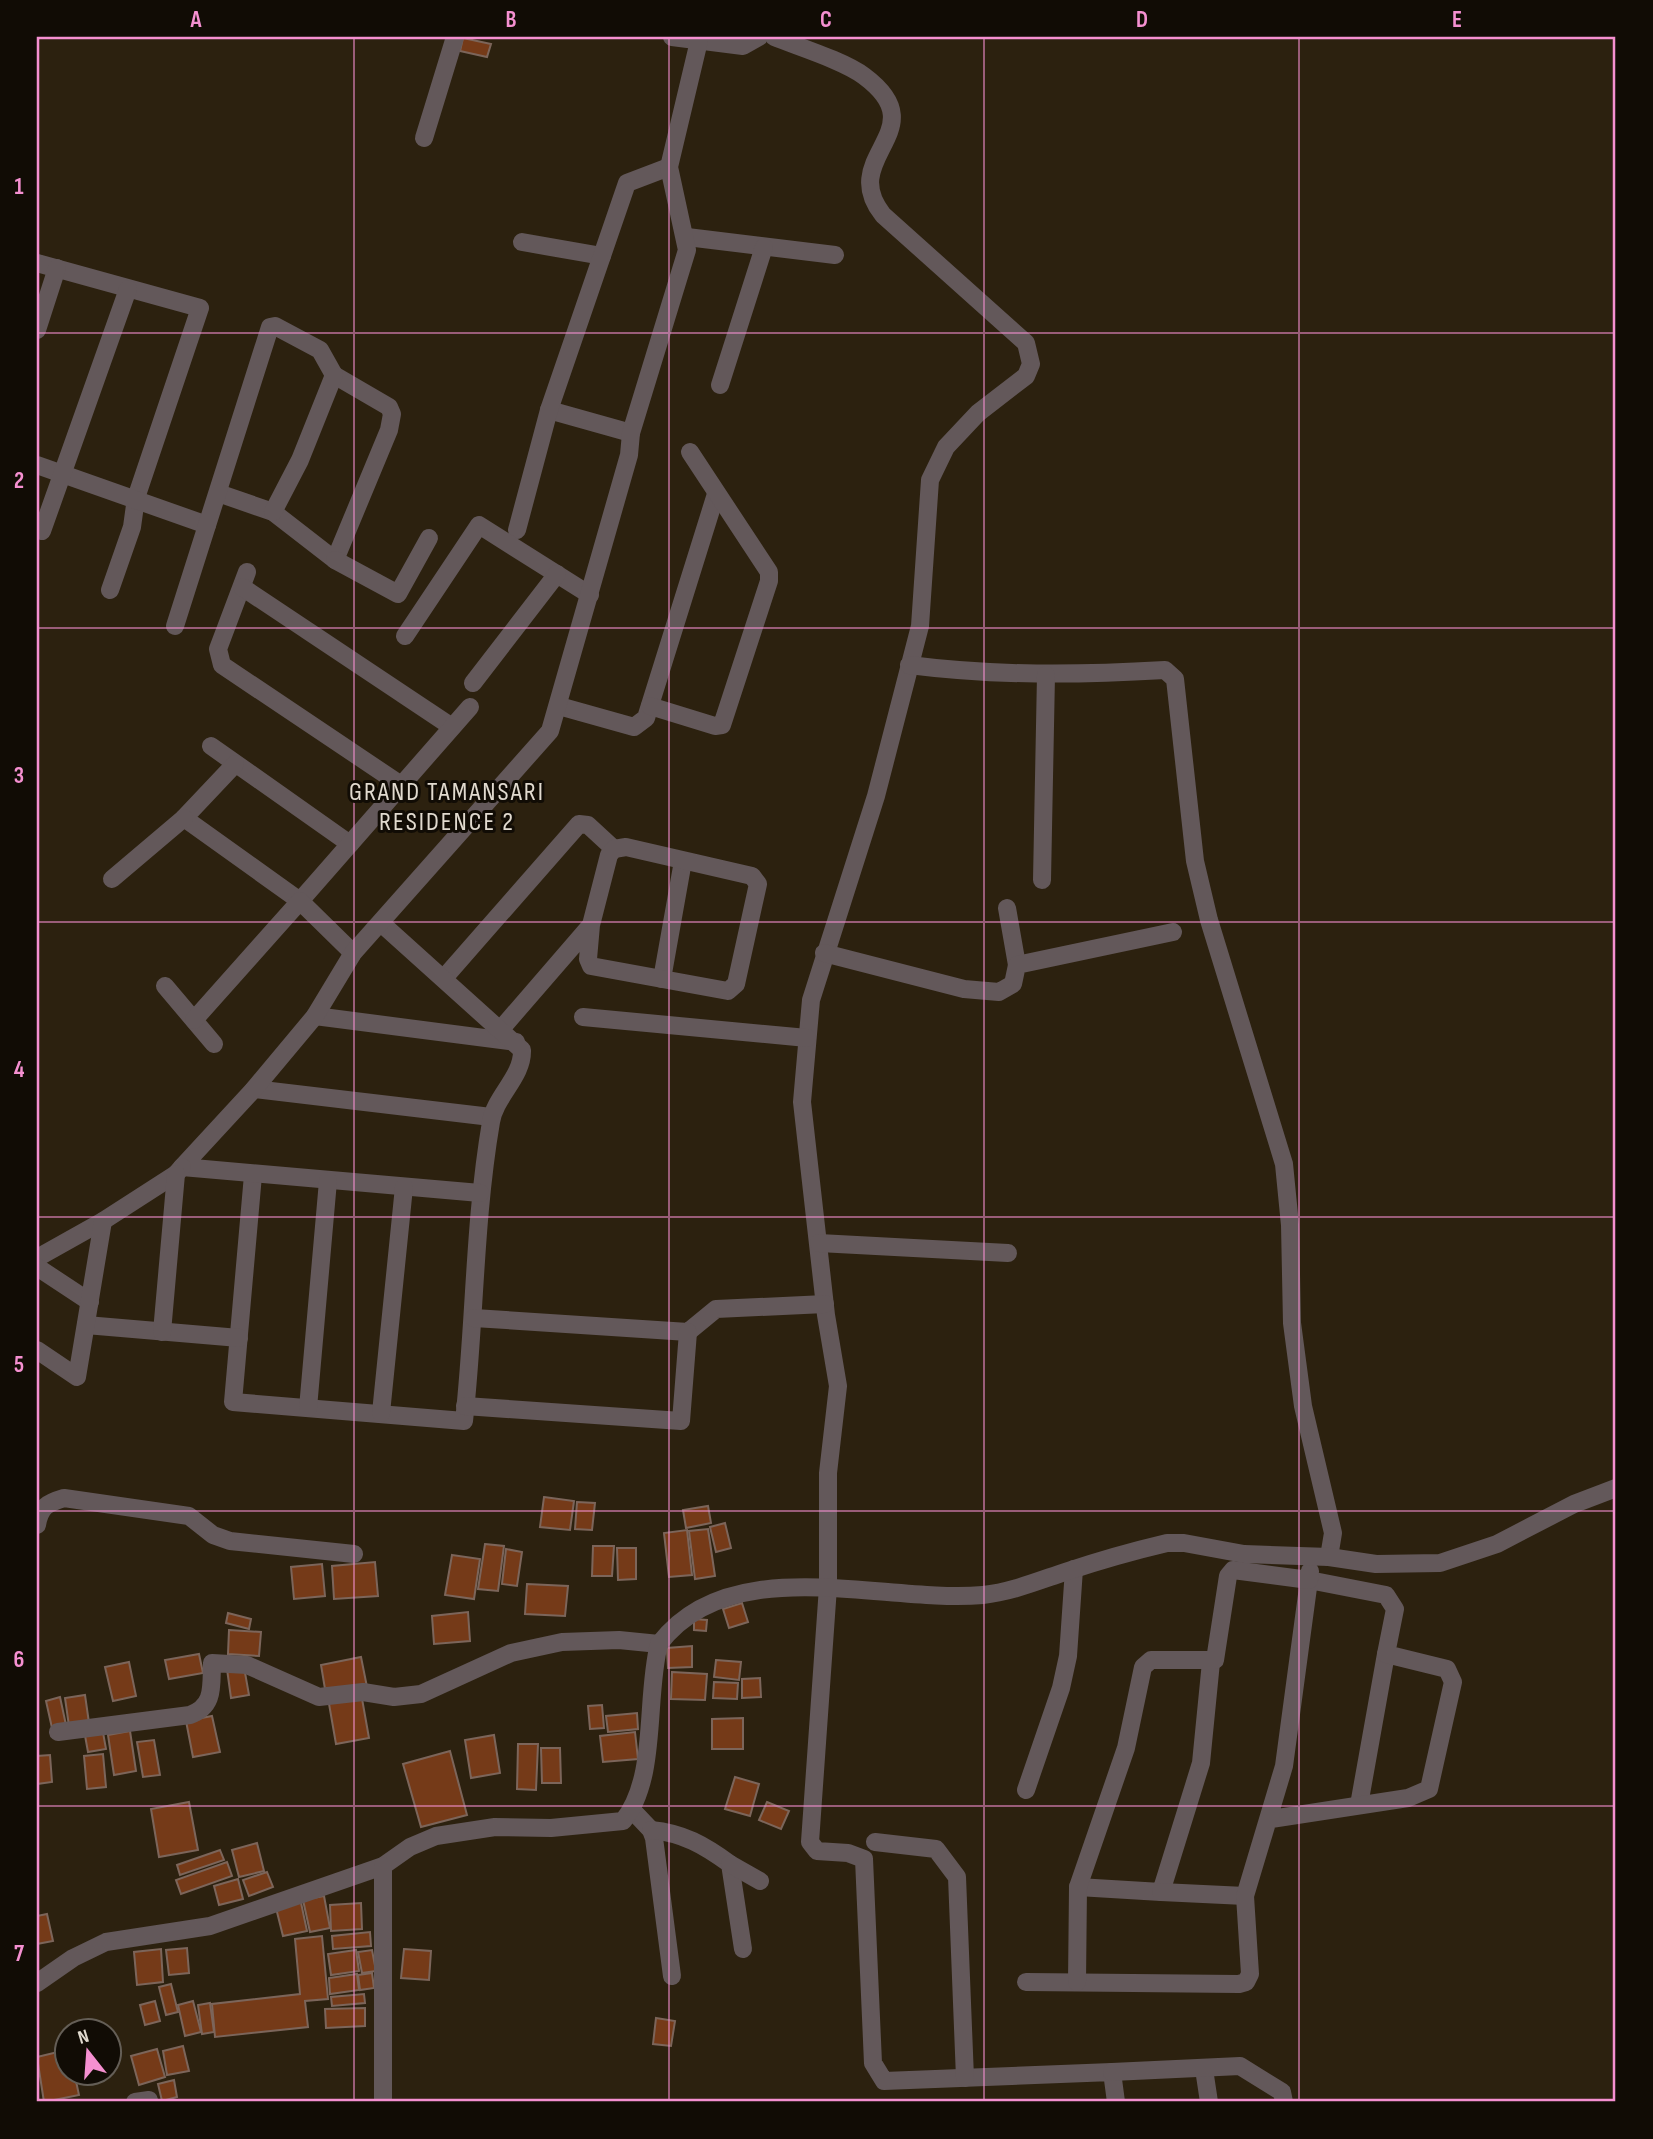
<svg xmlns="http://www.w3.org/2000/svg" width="1653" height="2139" font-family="'Sofia Sans Condensed',sans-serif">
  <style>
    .building { fill: #753a18; stroke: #7c655a; stroke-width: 2 }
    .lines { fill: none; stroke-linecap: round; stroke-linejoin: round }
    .minor { stroke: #63585a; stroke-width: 18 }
    .grid { fill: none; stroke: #f590d1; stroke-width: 2; stroke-opacity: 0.55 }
    .labels { text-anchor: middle; stroke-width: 6; stroke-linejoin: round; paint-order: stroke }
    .neighbourhood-label { font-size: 26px; letter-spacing: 2px; fill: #e1dacf; stroke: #110c05 }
    .neatline { fill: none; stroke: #f590d1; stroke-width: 2.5 }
    .grid-label { font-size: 23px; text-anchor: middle; font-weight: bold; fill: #f590d1 }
  </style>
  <rect width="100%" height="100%" fill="#2c210f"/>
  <g class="building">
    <polygon points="463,38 491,44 487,57 460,51"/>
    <polygon points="544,1497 574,1501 570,1530 540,1527"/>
    <polygon points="577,1502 595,1503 592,1530 575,1529"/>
    <polygon points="708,1506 711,1523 686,1528 683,1510"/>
    <polygon points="725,1523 731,1548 716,1552 710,1527"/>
    <polygon points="708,1529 715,1576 695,1579 689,1531"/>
    <polygon points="687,1530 692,1575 669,1577 664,1533"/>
    <polygon points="485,1544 504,1546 498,1591 478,1589"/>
    <polygon points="593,1546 614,1546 612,1576 592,1576"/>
    <polygon points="617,1548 636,1548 636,1579 618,1580"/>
    <polygon points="506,1549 522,1552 517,1586 502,1584"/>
    <polygon points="452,1555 480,1559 474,1599 445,1595"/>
    <polygon points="375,1562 378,1596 334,1599 332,1566"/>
    <polygon points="322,1564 325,1596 294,1599 291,1567"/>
    <polygon points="527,1584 568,1586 565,1616 525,1614"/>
    <polygon points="742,1603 748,1622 729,1628 723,1609"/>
    <polygon points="468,1612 470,1641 434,1644 432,1616"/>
    <polygon points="228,1613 251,1619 249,1629 226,1623"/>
    <polygon points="694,1619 707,1620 706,1631 694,1630"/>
    <polygon points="229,1630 261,1632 259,1656 228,1654"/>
    <polygon points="692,1646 692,1667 668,1668 667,1648"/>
    <polygon points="199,1654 203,1673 169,1679 165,1660"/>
    <polygon points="361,1657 367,1687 326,1695 321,1665"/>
    <polygon points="716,1660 741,1662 739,1680 714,1677"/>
    <polygon points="129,1662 136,1696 113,1701 105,1667"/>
    <polygon points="244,1667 249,1695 231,1698 227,1669"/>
    <polygon points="672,1672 707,1674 705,1700 671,1699"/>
    <polygon points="760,1678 761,1697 742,1698 742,1679"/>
    <polygon points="714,1682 738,1683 737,1699 713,1698"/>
    <polygon points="361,1693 369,1738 336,1744 328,1698"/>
    <polygon points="85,1695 89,1723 69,1726 65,1698"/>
    <polygon points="60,1697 66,1725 52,1728 46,1701"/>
    <polygon points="602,1705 604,1728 590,1729 588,1706"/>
    <polygon points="637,1713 638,1729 608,1732 606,1716"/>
    <polygon points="212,1716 220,1752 193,1757 186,1721"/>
    <polygon points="743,1718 743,1749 712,1749 712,1719"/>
    <polygon points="102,1727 106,1749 88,1752 84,1730"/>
    <polygon points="130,1731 136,1771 114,1775 108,1735"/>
    <polygon points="635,1732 638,1759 603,1762 600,1736"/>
    <polygon points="494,1735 500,1773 471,1778 465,1740"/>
    <polygon points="154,1740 160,1775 143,1777 137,1742"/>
    <polygon points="518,1744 538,1744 536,1790 517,1789"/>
    <polygon points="541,1748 560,1748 561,1783 542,1783"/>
    <polygon points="450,1751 467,1815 421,1827 403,1764"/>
    <polygon points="103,1754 106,1787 87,1789 84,1756"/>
    <polygon points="50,1755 52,1782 37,1784 37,1756"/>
    <polygon points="735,1777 759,1784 750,1816 725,1809"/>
    <polygon points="189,1802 198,1850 159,1857 151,1809"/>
    <polygon points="767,1802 789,1811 781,1829 759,1820"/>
    <polygon points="257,1843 264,1871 239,1877 232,1850"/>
    <polygon points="220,1850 224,1860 180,1875 177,1865"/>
    <polygon points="227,1862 232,1876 181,1894 176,1880"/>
    <polygon points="267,1872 273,1887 249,1896 243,1880"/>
    <polygon points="238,1879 243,1899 219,1905 214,1886"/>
    <polygon points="324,1896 330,1928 310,1932 303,1900"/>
    <polygon points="300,1898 307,1931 283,1936 275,1904"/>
    <polygon points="361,1903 362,1929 331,1931 330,1905"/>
    <polygon points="47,1914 53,1941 37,1944 37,1916"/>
    <polygon points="370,1932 371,1946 333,1949 332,1936"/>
    <polygon points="322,1936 328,1999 305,2001 308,2027 215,2037 212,2004 300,1994 295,1939"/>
    <polygon points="187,1948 189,1973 169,1975 166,1950"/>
    <polygon points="161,1949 163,1982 137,1985 134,1952"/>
    <polygon points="404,1949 431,1951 429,1980 401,1978"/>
    <polygon points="356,1950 359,1971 331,1975 328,1954"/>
    <polygon points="372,1950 376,1971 362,1973 358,1952"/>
    <polygon points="372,1973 374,1988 360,1990 358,1975"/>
    <polygon points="357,1974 359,1990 330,1994 329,1978"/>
    <polygon points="171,1984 178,2012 166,2015 159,1987"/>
    <polygon points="364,1994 365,2003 332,2006 331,1997"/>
    <polygon points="155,2001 160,2021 145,2025 140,2005"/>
    <polygon points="193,2001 201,2032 185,2036 178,2005"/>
    <polygon points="210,2003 214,2032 202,2034 198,2005"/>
    <polygon points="365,2008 365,2026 326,2028 325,2009"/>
    <polygon points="656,2018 675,2021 671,2046 653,2044"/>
    <polygon points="183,2046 189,2071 167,2075 163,2051"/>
    <polygon points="157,2049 165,2077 139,2085 131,2056"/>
    <polygon points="66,2050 66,2072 74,2072 79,2095 44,2102 37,2057"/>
    <polygon points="174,2080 177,2097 162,2101 158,2084"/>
  </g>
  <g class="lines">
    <g class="minor">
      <polyline points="672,37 743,46 759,37"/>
      <path d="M774,37C799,47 844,61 864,76C938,131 836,156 883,215L1026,343L1031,364L1026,376L978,413L946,447L930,480L920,626L876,796L811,1000L802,1102L826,1315L838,1386L828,1473V1587L810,1842L817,1851L848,1853L864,1859L873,2063L884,2081L1112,2072L1116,2102"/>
      <polyline points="424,138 455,37"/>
      <polyline points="687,237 835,255"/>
      <polyline points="522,242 602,256"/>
      <polyline points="37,263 200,308 136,498 132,527 110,590"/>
      <polyline points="37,330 57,268"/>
      <polyline points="720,385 764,247"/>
      <polyline points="549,410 631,433"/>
      <polyline points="37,465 207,525"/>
      <polyline points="218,493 273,512 335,560 389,430 392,414 389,407 334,375"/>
      <polyline points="517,530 549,410 627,183 669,167"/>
      <polyline points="42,531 128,289"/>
      <polyline points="335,560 398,594 429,538"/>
      <polyline points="247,572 218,649 222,665 401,785"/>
      <polyline points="242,587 452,727"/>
      <polyline points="175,626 270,327 275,326 320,350 334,375 300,460 273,512"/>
      <polyline points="405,636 479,525 590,595"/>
      <path d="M909,665C995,676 1079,675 1165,670L1175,679L1195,861L1209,920L1284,1164L1290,1225L1292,1323L1303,1406L1333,1533L1329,1557"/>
      <polyline points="473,683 557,574"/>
      <polyline points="559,706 634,727 646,718 716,494"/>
      <polyline points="650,706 715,726 722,725 769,581 769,572 690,452"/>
      <polyline points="211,746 350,844"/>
      <polyline points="235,764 184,818 300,901 470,707"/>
      <polyline points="112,879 184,818"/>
      <polyline points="1042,880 1046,675"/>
      <polyline points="1007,908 1017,965"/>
      <polyline points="824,953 964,989 999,992 1013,984 1017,965 1173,932"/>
      <polyline points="444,978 579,824 588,825 614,849"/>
      <polyline points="662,979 683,861"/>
      <polyline points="165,986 214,1044"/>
      <polyline points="315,1016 516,1042"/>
      <polyline points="583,1017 807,1038"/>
      <polyline points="194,1020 300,901 353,953"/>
      <polyline points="501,1029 591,925 609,855 614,849 626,847 752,876 758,884 736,984 728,991 591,966 588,959 591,925"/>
      <polyline points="254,1089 491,1117"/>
      <path d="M253,1175L233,1402L464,1421C475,1322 474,1221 491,1122C495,1096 523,1077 522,1050L381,923"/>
      <polyline points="480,1193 182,1167 254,1089 315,1016 353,953 550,731 629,455 631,433 687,250 669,167 699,41"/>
      <polyline points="819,1243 1008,1253"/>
      <polyline points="37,1258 103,1221 176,1174 182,1167"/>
      <polyline points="37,1267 90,1302"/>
      <polyline points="474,1318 688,1332 716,1309 825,1304"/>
      <polyline points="86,1325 239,1338"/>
      <polyline points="162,1332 176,1174"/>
      <polyline points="37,1350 77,1377 103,1221"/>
      <polyline points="465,1406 681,1421 688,1332"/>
      <polyline points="308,1408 328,1181"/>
      <polyline points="381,1413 404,1187"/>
      <path d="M37,1525C40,1507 47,1503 64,1498L189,1516L213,1535L230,1541L354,1554"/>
      <path d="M58,1732L190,1715C215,1706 211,1686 212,1663L247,1665L319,1697L363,1692L394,1697L421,1694L511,1653L562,1642L619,1640L659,1644"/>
      <polyline points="1026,1790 1061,1688 1068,1656 1074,1569"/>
      <polyline points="1359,1805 1386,1654"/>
      <polyline points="632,1810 651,1830 654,1838 672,1976"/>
      <path d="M651,1830C683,1833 704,1845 730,1864L743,1949"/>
      <polyline points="875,1842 936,1849 957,1877 965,2078"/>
      <polyline points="730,1864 760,1881"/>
      <polyline points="1078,1887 1161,1892 1201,1763 1211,1662"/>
      <polyline points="1161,1892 1245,1896"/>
      <polyline points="1026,1982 1239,1984 1246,1982 1250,1974 1245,1896 1284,1766 1309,1580 1386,1595 1395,1609 1386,1654 1447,1669 1453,1682 1429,1789 1408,1798 1271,1819"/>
      <polyline points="1077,1982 1078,1887 1126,1748 1143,1667 1151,1660 1215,1660 1228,1576 1233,1570 1309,1580 1310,1571"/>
      <path d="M37,1983L73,1958L106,1942L210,1926L383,1866L410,1847L436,1836L495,1827L551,1828L623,1821C658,1778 645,1698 659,1644C731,1549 883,1604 983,1595C1011,1592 1038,1581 1065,1572C1098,1561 1133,1551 1167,1543H1184L1244,1554L1329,1557L1376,1564L1440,1563L1497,1544L1574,1504L1616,1488"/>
      <polyline points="1204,2069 1209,2102"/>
      <polyline points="1112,2072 1240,2066 1282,2092 1284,2102"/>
      <polyline points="135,2102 149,2100"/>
      <polyline points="383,2102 383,1866"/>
    </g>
  </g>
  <path class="grid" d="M354,37V2102M669,37V2102M984,37V2102M1299,37V2102M37,333H1616M37,628H1616M37,922H1616M37,1217H1616M37,1511H1616M37,1806H1616"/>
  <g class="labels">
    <g class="neighbourhood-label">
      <text x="447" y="800">GRAND TAMANSARI<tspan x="447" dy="30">RESIDENCE 2</tspan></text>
    </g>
  </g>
  <rect width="1653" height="2139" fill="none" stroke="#110c05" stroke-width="77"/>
  <g transform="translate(88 2052) rotate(343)"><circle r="33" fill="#110c05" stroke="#645e56" stroke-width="2"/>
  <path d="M0-5L12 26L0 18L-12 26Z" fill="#f590d1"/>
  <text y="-10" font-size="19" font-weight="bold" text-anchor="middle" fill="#e1dacf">N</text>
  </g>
  <rect x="38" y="38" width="1576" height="2062" class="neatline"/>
  <g class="grid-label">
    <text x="196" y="27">A</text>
    <text x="511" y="27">B</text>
    <text x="826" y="27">C</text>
    <text x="1142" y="27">D</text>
    <text x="1457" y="27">E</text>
    <text x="19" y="194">1</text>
    <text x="19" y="488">2</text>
    <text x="19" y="783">3</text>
    <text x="19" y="1077">4</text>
    <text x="19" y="1372">5</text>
    <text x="19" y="1667">6</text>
    <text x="19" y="1961">7</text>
  </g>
</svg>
